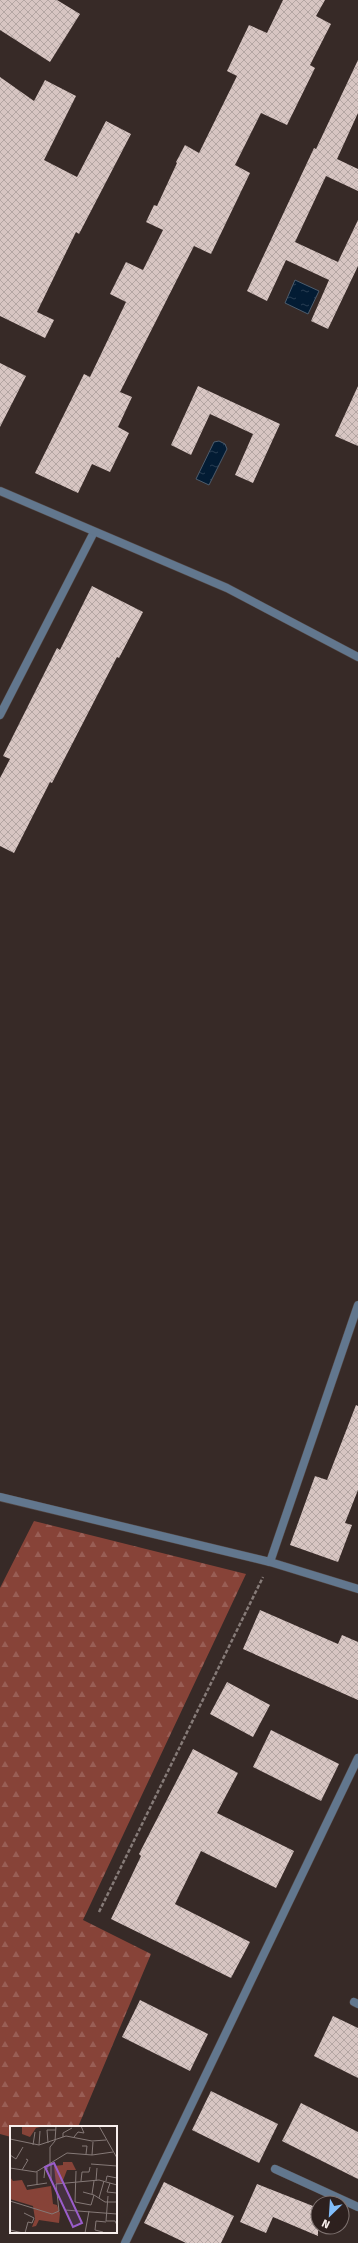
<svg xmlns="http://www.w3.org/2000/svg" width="358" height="2243" font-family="'Fira Sans',sans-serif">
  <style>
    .forest { fill: url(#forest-firs) }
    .water { fill: url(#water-ripples); stroke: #4d5c6c }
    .building { fill: url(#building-cross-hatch) }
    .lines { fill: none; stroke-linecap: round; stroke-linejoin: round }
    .lane-casing { stroke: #524643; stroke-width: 9 }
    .street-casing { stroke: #524643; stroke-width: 9 }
    .path { stroke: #867b78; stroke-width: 2.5; stroke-dasharray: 4 2; stroke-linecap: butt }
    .lane { stroke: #62778e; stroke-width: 8 }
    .street { stroke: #62778e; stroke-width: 8 }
    .inset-road { fill: none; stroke: #857977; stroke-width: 1 }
    .view { fill: #9a5dcb; fill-opacity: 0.15; stroke: #9a5dcb; stroke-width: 2 }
    .inset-edge { fill: none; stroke: #f9f0ee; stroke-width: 2 }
  </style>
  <defs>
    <pattern id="forest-firs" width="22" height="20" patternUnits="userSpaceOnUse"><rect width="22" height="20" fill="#874338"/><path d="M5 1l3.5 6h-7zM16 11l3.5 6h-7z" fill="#995e55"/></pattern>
    <pattern id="water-ripples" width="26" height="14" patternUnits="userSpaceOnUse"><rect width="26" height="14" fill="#031c34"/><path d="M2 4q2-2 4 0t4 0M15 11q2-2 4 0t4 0" fill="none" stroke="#283d52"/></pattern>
    <pattern id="building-cross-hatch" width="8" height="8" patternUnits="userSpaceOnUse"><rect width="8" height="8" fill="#d7c5c2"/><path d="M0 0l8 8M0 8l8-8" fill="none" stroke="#b4a6a3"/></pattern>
  </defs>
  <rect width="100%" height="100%" fill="#372a27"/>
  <polygon class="forest" points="34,1521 246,1574 83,1920 151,1954 78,2127 11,2127 11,2137 0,2134 0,1588"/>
  <g class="water">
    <polygon points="295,280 319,291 308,314 285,303"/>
    <polygon points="219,441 225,444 227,449 209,485 196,479 214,442"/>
  </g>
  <g class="building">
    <polygon points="0,0 57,0 80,14 50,62 0,30"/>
    <polygon points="283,0 325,0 316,16 331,24 310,65 315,68 287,125 261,113 235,165 250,173 211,254 194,246 120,392 132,397 118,427 129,433 110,472 92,464 78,493 35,473 84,374 90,377 126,302 110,294 126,262 143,270 163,230 146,222 154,205 157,206 177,163 176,162 185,145 199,153 237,76 227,71 249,25 267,33"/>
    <polygon points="358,60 358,113 337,159 358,169 358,191 326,176 295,242 338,262 358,220 358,266 328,329 311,321 329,280 286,260 267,301 247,291 314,148 316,149"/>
    <polygon points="0,77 34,101 45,80 76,96 44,160 77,177 106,121 131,134 79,234 76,232 37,312 54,320 45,338 0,316"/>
    <polygon points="0,363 26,376 0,427"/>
    <polygon points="198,386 280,424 253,483 235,475 253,434 210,414 191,455 171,445"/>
    <polygon points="358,386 358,446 335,436"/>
    <polygon points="92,586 143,612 119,658 117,657 52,783 50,782 14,853 0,846 0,778 10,759 3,756 57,648 60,650"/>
    <polygon points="356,1405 358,1406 358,1490 345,1523 352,1525 338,1562 290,1545 315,1476 327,1480"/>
    <polygon points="260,1610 338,1644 342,1635 358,1642 358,1700 243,1649"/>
    <polygon points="227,1682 270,1705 253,1737 210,1714"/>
    <polygon points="271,1730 339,1764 321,1801 253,1767"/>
    <polygon points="193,1749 238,1773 217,1813 294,1851 276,1888 201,1851 175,1904 250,1942 231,1978 111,1919 141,1856 139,1854"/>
    <polygon points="140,2000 208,2034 190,2071 122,2037"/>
    <polygon points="333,2016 358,2028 358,2078 314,2056"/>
    <polygon points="211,2091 278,2124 259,2163 192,2130"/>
    <polygon points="301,2103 358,2132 358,2179 282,2141"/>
    <polygon points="164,2182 234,2216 221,2243 186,2243 144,2223"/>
    <polygon points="257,2184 318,2208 318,2236 273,2217 266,2233 240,2222"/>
  </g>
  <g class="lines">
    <defs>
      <polyline id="lane" points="0,715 94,532"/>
      <g id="street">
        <polyline points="0,491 227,588 358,657"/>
        <polyline points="0,1497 270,1562 358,1305"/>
        <polyline points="270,1562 358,1589"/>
        <polyline points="354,2002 358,2004"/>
        <polyline points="275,2169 358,2207"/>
        <polyline points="125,2243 358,1758"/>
      </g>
    </defs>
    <use href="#lane" class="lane-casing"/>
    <use href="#street" class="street-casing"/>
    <polyline class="path" points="99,1912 263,1577"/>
    <use href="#lane" class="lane"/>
    <use href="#street" class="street"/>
  </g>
  <g transform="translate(10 2126)">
    <rect width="107" height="107" fill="#372a27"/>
    <path d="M35,0L26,2L20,11L12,8V1ZM53,36H62L66,44H57L52,57L46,58L44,40L53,39ZM0,51L3,55L12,54L17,64L41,60L43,78L47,79L50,87L49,97L29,94L26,100L22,101L25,93L23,80L0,73Z" fill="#874338"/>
    <path class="inset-road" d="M89,0L107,32M53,11V7L62,2M64,11L68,6L74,7L71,0M0,13L29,19L56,10L82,15L96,14M38,17L37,4H46M23,19L25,6M29,19L30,5M72,20H77L76,28M0,29L6,33L13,21M82,29L83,16M40,38V21L45,15L46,0M81,38L107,40M0,42L26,46L57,27L82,29L103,26M12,44L18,34L16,33M66,45L65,76L81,79L84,69M27,46V59M34,52L35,42H38M41,55V38M71,55L72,46H79L80,41M86,55L87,42M96,55L97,50L107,52M100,57L97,66L107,67M17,60L37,57M73,66L84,69L95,76H107M82,68L84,55M98,70L96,95H105L107,99M89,72L94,55M0,75L42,88L49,85L46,58L89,54L107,59M55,84L107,88M14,87L24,92L22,97L18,96L15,107M0,104L13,107M93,106L85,104L86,95L96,96M75,107L79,85"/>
    <path class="view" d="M44,37L72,97L63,101L35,41Z"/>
    <rect width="107" height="107" class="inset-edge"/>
  </g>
  <g transform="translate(330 2215) rotate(205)"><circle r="19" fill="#2d201e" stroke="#7f7371"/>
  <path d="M0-3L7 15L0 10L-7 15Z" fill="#81bdfa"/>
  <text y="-6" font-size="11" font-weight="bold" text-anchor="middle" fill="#f9f0ee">N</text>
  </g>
</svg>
